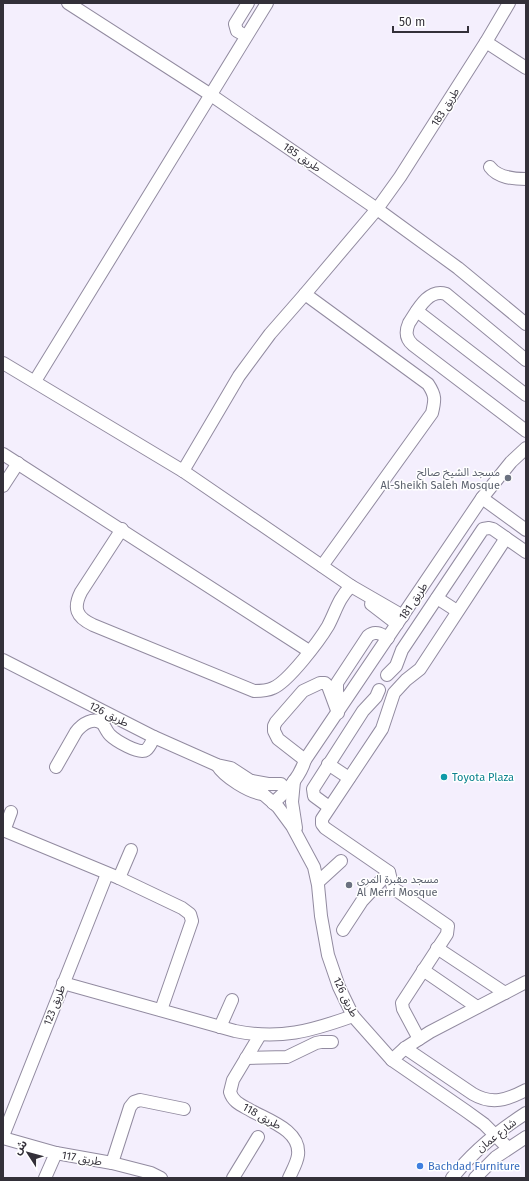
<svg xmlns="http://www.w3.org/2000/svg" width="529" height="1181" font-family="'Fira Sans','Noto Sans Arabic',sans-serif">
  <style>
    .lines { fill: none; stroke-linecap: round; stroke-linejoin: round }
    .minor-casing { stroke: #928ba0; stroke-width: 14 }
    .minor { stroke: #fff; stroke-width: 12 }
    .worship-dot { fill: #6b7280; stroke: #fff; stroke-width: 1.5 }
    .culture-dot { fill: #0f9aa8; stroke: #fff; stroke-width: 1.5 }
    .shop-dot { fill: #3f7fe0; stroke: #fff; stroke-width: 1.5 }
    .labels { text-anchor: middle; stroke-width: 3; stroke-linejoin: round; paint-order: stroke }
    .street-label { font-size: 11px; fill: #333039; stroke: #fff }
    .worship-label { font-size: 11px; fill: #5b616d; stroke: #fff; text-anchor: end }
    .culture-label { font-size: 11px; fill: #0d838f; stroke: #fff; text-anchor: start }
    .shop-label { font-size: 11px; fill: #366cbe; stroke: #fff; text-anchor: start }
  </style>
  <rect width="100%" height="100%" fill="#f4effd"/>
  <g class="lines">
    <defs>
      <g id="minor">
        <polyline points="68,3 211,95 377,209 458,268 526,324"/>
        <polyline points="246,36 237,31 235,24 248,3"/>
        <polyline points="486,42 526,68"/>
        <path d="M490,167C498,178 514,179 526,179"/>
        <polyline points="417,311 526,395"/>
        <path d="M526,360L446,294C428,288 417,311 409,323C405,332 406,339 413,345L526,431"/>
        <polyline points="3,363 183,471 351,586 403,616"/>
        <polyline points="35,381 267,3"/>
        <polyline points="3,454 309,651"/>
        <polyline points="183,471 239,376 270,334 305,294"/>
        <polyline points="3,486 18,463"/>
        <polyline points="482,498 526,530"/>
        <path d="M122,529L81,592C73,608 76,617 93,625L254,691C261,691 267,691 273,688C288,682 319,641 328,626C336,611 338,599 351,586"/>
        <path d="M322,566L432,413C435,400 436,396 428,384L305,294L377,209L400,177L486,42L509,3"/>
        <polyline points="437,598 457,611"/>
        <polyline points="371,604 397,624"/>
        <polyline points="3,660 154,737 217,765 231,768 257,785 263,794 278,807 292,826 314,867 318,885 321,916 328,955 339,987 353,1016 392,1060 466,1111 484,1124 508,1148"/>
        <polyline points="387,675 396,666 402,650 483,529 489,528 493,529 526,552"/>
        <path d="M341,699L337,693V683L368,636C375,630 381,634 388,638"/>
        <polyline points="305,760 278,739 274,731 274,726 276,722 303,691 320,683 325,683 328,686 338,713"/>
        <polyline points="328,764 349,778"/>
        <path d="M217,765C224,777 250,793 263,794"/>
        <path d="M56,767L76,732C82,724 94,716 103,724C105,727 107,732 110,735C115,740 139,755 146,750C150,747 152,741 154,737"/>
        <polyline points="252,781 268,784 281,784"/>
        <polyline points="294,781 292,802 296,828"/>
        <path d="M273,803C286,792 300,777 305,760L482,498L511,462L526,448"/>
        <polyline points="329,807 314,796 313,789 363,711 376,697 379,690"/>
        <polyline points="3,830 119,878 182,908 190,914 192,921 161,1010"/>
        <polyline points="4,831 11,812"/>
        <polyline points="119,878 131,850"/>
        <polyline points="318,882 341,861"/>
        <polyline points="343,930 362,901 389,872"/>
        <polyline points="437,948 505,993"/>
        <polyline points="423,970 477,1007"/>
        <path d="M63,983L235,1031C280,1040 311,1031 353,1016"/>
        <polyline points="220,1027 232,1000"/>
        <path d="M260,1035L233,1080L230,1092C233,1102 241,1105 250,1110C267,1120 301,1130 298,1155C297,1163 292,1171 289,1178"/>
        <polyline points="419,1039 403,1009 402,1003 447,934 448,926 393,888 389,872 325,828 322,824 322,819 382,729 394,693 406,680 420,669 506,538"/>
        <path d="M405,1048L473,1094C492,1105 507,1100 526,1090"/>
        <polyline points="246,1058 287,1057 316,1043 321,1042 332,1042"/>
        <polyline points="392,1060 405,1048 430,1032 526,982"/>
        <polyline points="3,1136 107,874"/>
        <polyline points="3,1138 56,1153 112,1163 151,1173 161,1178"/>
        <polyline points="112,1163 130,1107 134,1102 140,1100 184,1109"/>
        <polyline points="45,1178 56,1153"/>
        <polyline points="233,1178 258,1137"/>
        <path d="M452,1178C473,1151 498,1131 526,1113"/>
        <polyline points="475,1178 496,1157 526,1137"/>
      </g>
    </defs>
    <use href="#minor" class="minor-casing"/>
    <use href="#minor" class="minor"/>
  </g>
  <g class="worship-dot">
    <circle cx="508" cy="478" r="4"/>
    <circle cx="349" cy="885" r="4"/>
  </g>
  <circle class="culture-dot" cx="444" cy="777" r="4"/>
  <circle class="shop-dot" cx="420" cy="1166" r="4"/>
  <g class="labels">
    <g class="street-label">
      <text transform="translate(445 107) rotate(-58)" y="4">طريق 183</text>
      <text transform="translate(302 157) rotate(34)" y="4">طريق 185</text>
      <text transform="translate(413 601) rotate(-56)" y="4">طريق 181</text>
      <text transform="translate(109 714) rotate(27)" y="4">طريق 126</text>
      <text transform="translate(346 997) rotate(64)" y="4">طريق 126</text>
      <text transform="translate(54 1005) rotate(-69)" y="4">طريق 123</text>
      <text transform="translate(262 1116) rotate(29)" y="4">طريق 118</text>
      <text transform="translate(496 1135) rotate(-38)" y="4">شارع عمان</text>
      <text transform="translate(82 1158) rotate(10)" y="4">طريق 117</text>
    </g>
    <g class="worship-label">
      <text x="500" y="476">مسجد الشيخ صالح<tspan x="500" dy="13">Al-Sheikh Saleh Mosque</tspan></text>
      <text x="357" y="883" text-anchor="start">مسجد مقبرة المري<tspan x="357" dy="13">Al Merri Mosque</tspan></text>
    </g>
    <g class="culture-label">
      <text x="452" y="781">Toyota Plaza</text>
    </g>
    <g class="shop-label">
      <text x="428" y="1170">Bachdad Furniture</text>
    </g>
  </g>
  <rect width="529" height="1181" fill="none" stroke="#333039" stroke-width="8"/>
  <g transform="translate(28 1153) rotate(306)" stroke="#ffffff" stroke-width="3" paint-order="stroke">
  <path d="M0-3L7 15L0 10L-7 15Z" fill="#333039"/>
  <text y="-6" font-size="11" font-weight="bold" text-anchor="middle" fill="#333039">ش</text>
  </g>
  <path d="M393 26v6h75v-6" fill="none" stroke="#333039" stroke-width="2"/>
  <text x="399" y="26" font-size="12" fill="#333039" stroke="#ffffff" stroke-width="3" paint-order="stroke">50 m</text>
</svg>
